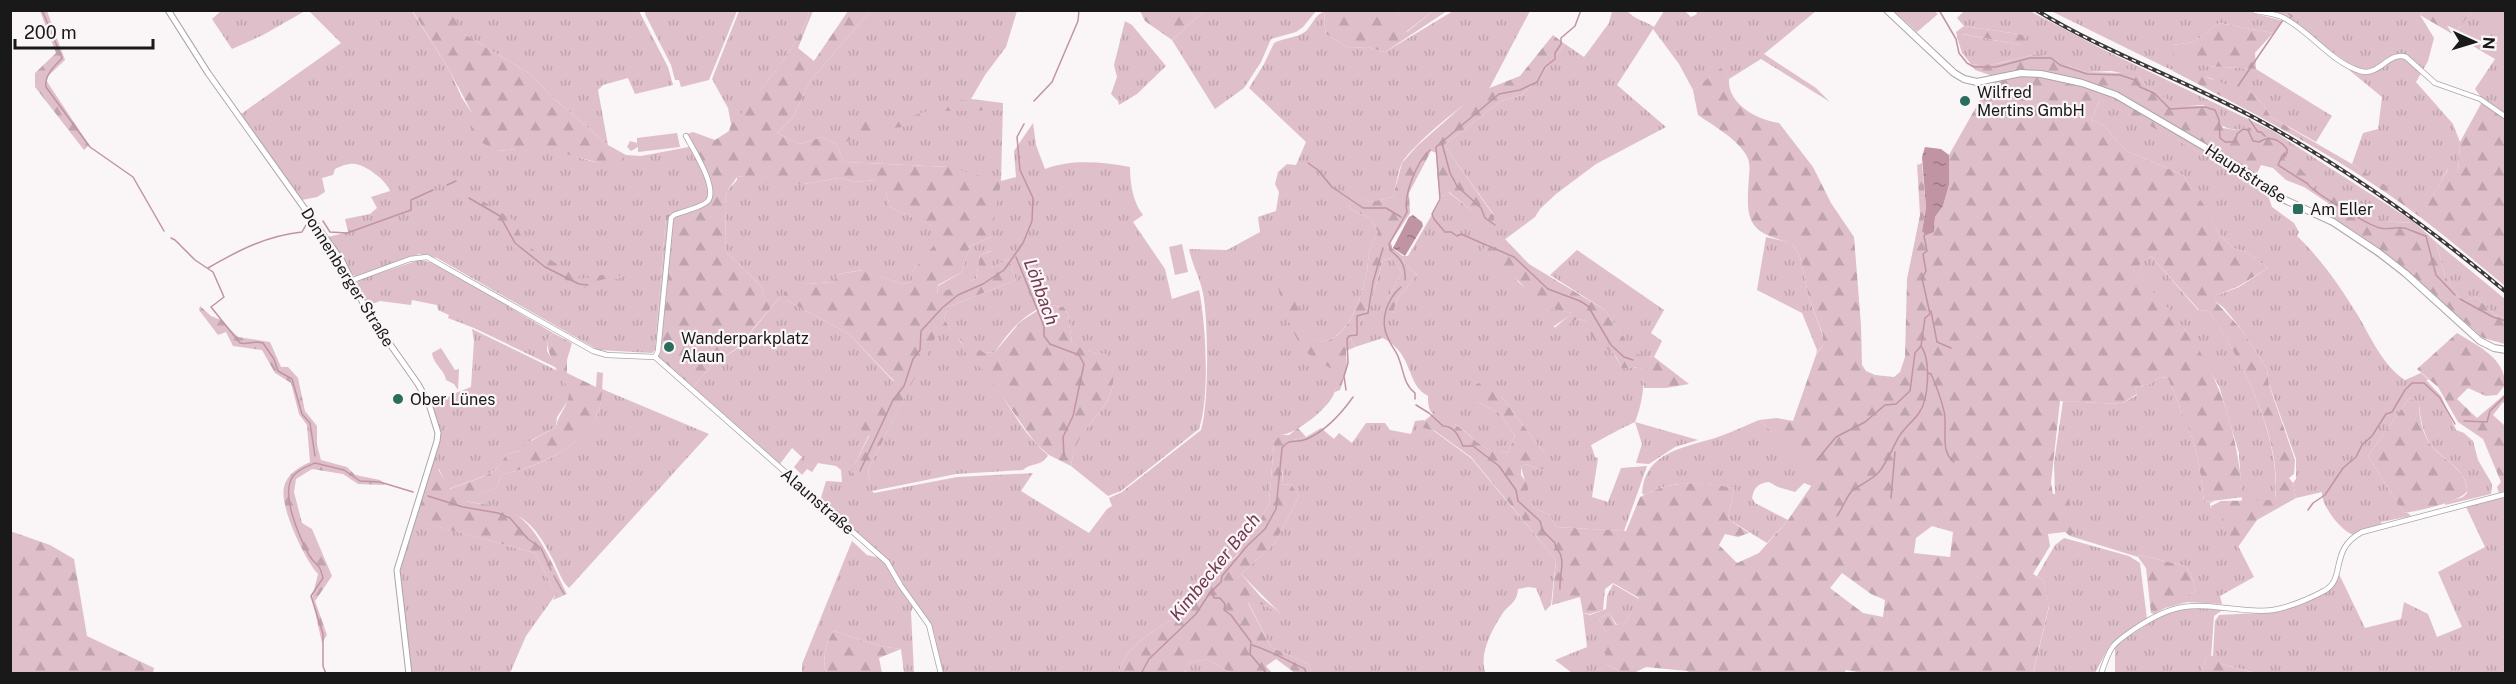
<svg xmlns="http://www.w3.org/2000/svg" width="2516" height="684" font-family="'Public Sans',sans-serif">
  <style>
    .grass { fill: url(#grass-tufts) }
    .forest { fill: url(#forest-firs); fill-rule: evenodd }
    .garden { fill: #dfbfca }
    .water { fill: url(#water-ripples) }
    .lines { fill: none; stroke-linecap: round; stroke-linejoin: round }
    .stream { stroke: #c194a4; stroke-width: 1.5 }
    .minor-casing { stroke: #aba6a8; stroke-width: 6 }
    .tertiary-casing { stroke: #aba6a8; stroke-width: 7 }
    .secondary-casing { stroke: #aba6a8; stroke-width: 8 }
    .minor { stroke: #fff; stroke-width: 4.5 }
    .tertiary { stroke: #fff; stroke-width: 5 }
    .secondary { stroke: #fff; stroke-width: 6 }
    .rail-casing { stroke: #3a3839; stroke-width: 4 }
    .rail { stroke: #faf5f7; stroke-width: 1.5; stroke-dasharray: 4.5; stroke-linecap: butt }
    .poi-dot { fill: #2b6d5d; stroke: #faf5f7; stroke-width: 2 }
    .labels { text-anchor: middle; stroke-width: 4.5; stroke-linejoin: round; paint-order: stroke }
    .poi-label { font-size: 16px; fill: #1a1919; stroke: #faf5f7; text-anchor: start }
    .street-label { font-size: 16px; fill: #1a1919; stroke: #faf5f7 }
    .water-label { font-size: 18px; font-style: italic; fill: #733952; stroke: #faf5f7 }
  </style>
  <defs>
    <pattern id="grass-tufts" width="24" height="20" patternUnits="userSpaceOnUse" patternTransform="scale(1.5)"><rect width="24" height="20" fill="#dfbfca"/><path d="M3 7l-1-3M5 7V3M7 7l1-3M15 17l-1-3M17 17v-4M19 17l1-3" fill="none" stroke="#bfa4ad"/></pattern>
    <pattern id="forest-firs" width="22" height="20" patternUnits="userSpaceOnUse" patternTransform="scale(1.5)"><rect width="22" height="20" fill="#dfbfca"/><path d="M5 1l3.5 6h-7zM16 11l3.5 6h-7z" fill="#bfa4ad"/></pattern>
    <pattern id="water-ripples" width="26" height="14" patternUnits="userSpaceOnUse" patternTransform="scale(1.5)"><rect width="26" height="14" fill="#c194a4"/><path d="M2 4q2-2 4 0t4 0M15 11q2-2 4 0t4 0" fill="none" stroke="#9c7885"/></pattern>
  </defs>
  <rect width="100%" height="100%" fill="#faf5f7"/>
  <g class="grass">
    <polygon points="222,10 305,10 305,11 263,35 232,49 212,19"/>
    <polygon points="646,10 737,11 709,80 681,87 679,80 675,80 671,65 645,14"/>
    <polygon points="2242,10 2283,21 2273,33 2219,23 2194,42 2172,45 2206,66 2256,69 2332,116 2316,142 2271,117 2263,104 2249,90 2234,89 2210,78 2195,76 2167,68 2051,11"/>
    <path d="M309,11H412L450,71L462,98L497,151C511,150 526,147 540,147C569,148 601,176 626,155L641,156L694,146L713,190L704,202L666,215L655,350L652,353L598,350L437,258L419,254L356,276L352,275L328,237L348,232L345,219L370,214L377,208L371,197L390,191C387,181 366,165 355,164C349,163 341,166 335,169L333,175L322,178L325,192L317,197L302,200L241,114L341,43Z"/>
    <polygon points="448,11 639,11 668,67 673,85 635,94 628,78 603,85 598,90 608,145 551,96 532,75 464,34"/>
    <path d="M739,11H809C803,42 760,89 740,116L728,108L712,79Z"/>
    <path d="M870,11H1017L1006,47L985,75L971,99L1003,103L1001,181L1016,177L1014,151L1033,123L1036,145L1045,169C1072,159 1101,162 1130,167C1130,184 1133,202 1143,215L1133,222L1165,269L1172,299L1199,290C1206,323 1210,398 1199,429L1121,491L1108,496L1071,466C1072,460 1073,453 1075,447C1092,411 1126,402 1108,355L1086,351L1072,343L1068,314L1064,307C1058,307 1050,304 1045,306C1023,314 1007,334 995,352L985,353L959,339C968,357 974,358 985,372C1007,399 1021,433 1048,455C1042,467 1031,462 1023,470L956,474L872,491L874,493L957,477L1033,473L1021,491L1089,533L1107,509L1112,506L1109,498L1122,492L1201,430C1209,406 1209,315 1202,289C1199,276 1192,264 1189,249L1227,250L1260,232L1258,217L1276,211L1279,192L1275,184L1278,172L1287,164L1296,165L1306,142L1249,88L1264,64L1274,43C1283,38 1298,38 1306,31C1314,23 1314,15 1325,11L1324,23L1326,34L1349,48L1367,47L1385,52L1453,11H1530L1489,89C1471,96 1408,148 1401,165C1397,175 1396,187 1393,197L1370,202L1352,194L1349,208L1371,219L1378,232C1376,237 1372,243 1370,249C1368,256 1368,265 1367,273C1361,298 1345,353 1310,339L1288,285L1320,362L1337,371C1336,378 1337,385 1335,391C1331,407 1296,434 1281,435L1274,442L1269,504L1254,531L1239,553L1210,580L1179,600L1174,618C1153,632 1124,647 1119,673H942L934,633L888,561L820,501L826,481L842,482L841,470L836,466L818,463L812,472L807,469L802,475L794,467L802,457L792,448L780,464L693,387L712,365L738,348L780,297L766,302L761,286L726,252L725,204L727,191L737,180V177L744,176L804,184L839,178L856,182L875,180L886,192L890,207L946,232L912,272V282L902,284L862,270L839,274L832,282L808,284L786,300L849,334L894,382L855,464L870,482L868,470L939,329H950L944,318L948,307L1016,280L1009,259L991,268V251L980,255L976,279L937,295L938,286L962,272L970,246L991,237L949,167L844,162L836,144L822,137L800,144L777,133L793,117L810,81Z"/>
    <polygon points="1204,11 1204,10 1316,11 1303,27 1296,32 1271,39 1261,62 1244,88 1215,109 1172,40"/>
    <polygon points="1397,11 1433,11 1406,32"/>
    <path d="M1612,11H1627C1639,22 1642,19 1654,27L1664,11H1685L1691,17L1697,14L1696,11H1816L1764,54L1816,88L1830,102L1761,59L1729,79L1721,69L1693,90L1679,64L1653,29L1617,85L1666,127L1596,164L1556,194L1540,209L1535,217L1492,249L1488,243L1480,254H1488L1495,267L1510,274L1526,289L1552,309L1573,313L1553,327L1559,328L1577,319L1588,321C1599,337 1615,351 1622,369L1633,367L1644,369C1644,389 1642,404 1635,422L1698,440L1675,447L1649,464L1636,463L1642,444L1635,422C1619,429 1606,437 1591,445L1595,457L1598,458L1592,497L1608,502L1621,468L1647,466L1624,531L1556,527L1550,515L1532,507L1521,467L1526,464L1538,469H1545V454L1501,396L1477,402L1500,413L1515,436L1508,452C1487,457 1471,434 1455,424C1448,421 1438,419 1433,414C1428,410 1428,402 1428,396C1405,384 1415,355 1383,338L1355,347L1351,339L1372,299L1383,260L1392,258L1402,273L1387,300L1393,313L1397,299L1417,275L1404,263L1403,256H1408L1441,199L1440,196L1446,195L1448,192L1471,210L1494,215L1444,145L1501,101L1522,95L1538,79L1565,44L1584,57L1609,23Z"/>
    <polygon points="1894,11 1934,11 1938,14 1917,32"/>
    <path d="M1964,11H2030L2098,47L2273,131L2414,222C2366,226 2357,201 2316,191L2311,180L2254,139L2251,128C2223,133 2220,125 2204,105C2191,105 2177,107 2166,99C2160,95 2157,91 2150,90L2138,76L2111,71L2086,72L2067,65L2054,56L2033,55L1986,66L1971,64L1962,53L1958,40L1962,34L2020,45L2025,35L1964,26L1957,18Z"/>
    <polygon points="2258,11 2422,11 2420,15 2434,38 2428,61 2416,82 2453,124 2460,142 2458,173 2448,169 2424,211 2352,164 2363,133 2378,129 2382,97 2349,70 2354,71 2352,66 2283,16"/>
    <polygon points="2472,11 2505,11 2505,116 2483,100 2475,89 2495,59 2454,35"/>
    <polygon points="1125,21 1132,25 1166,66 1137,94 1119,105 1118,101 1111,94 1117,77 1114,65"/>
    <path d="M2100,100L2109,101L2128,114L2235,171L2268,195L2272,207L2294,223L2299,232L2297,236C2321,259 2339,285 2357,314C2371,337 2382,365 2405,380L2421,373L2429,380H2426L2441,396L2456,430L2464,433L2473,441L2478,460L2492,484L2491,494L2445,505V503L2463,497L2467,493C2469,470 2443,460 2431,445C2423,434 2420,417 2419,403L2409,398L2368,456L2404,513H2408L2411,516L2381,522L2382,525L2353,535C2340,530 2321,505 2322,492L2296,498L2293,483L2296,479V459L2269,384L2267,369L2242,330L2224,308L2215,301V296L2239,287L2268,268L2246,252L2233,248L2219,234L2206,209L2183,175L2127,151L2102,124L2091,120Z"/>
    <polygon points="1766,237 1792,243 1800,257 1809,298 1823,336 1823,345 1816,354 1817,350 1802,313 1757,290"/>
    <polygon points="2436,242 2505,299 2505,318 2495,315 2476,297 2462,302 2445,276"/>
    <polygon points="1577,250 1664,310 1651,333 1662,341 1654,357 1635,355 1605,310 1550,275"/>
    <path d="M2151,256L2198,310L2209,311C2243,362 2282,438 2275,501H2242L2239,453L2219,386L2185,329L2132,269Z"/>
    <polygon points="419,260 435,263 553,333 547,340 547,351 557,368 474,328 448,318 449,315 438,310 437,305 412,300 411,305 380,301 367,306 357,283 359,280"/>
    <path d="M472,329L558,371L569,388V399L557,417L556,427L530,441L522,451C498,453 509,458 496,469C486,477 461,484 449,489L439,469L428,476L440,433L432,407L453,394L471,387L474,341Z"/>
    <path d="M2160,377L2168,378C2172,390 2180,402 2181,415L2183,414C2196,441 2201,473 2204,502L2215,501L2210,503V508L2222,507V526L2236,542L2254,577L2220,596L2222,604L2187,602V595L2196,591L2190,572L2185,566L2140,555L2138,557L2070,536L2072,533L2069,494H2055L2054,463L2063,401L2121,404L2137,395L2135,387L2150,384Z"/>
    <path d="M602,389L709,434L569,588C561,581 557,566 551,556C529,512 510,509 465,501L497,487L502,474C537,468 578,449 596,417C601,409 601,398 602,389Z"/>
    <path d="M1424,420V428L1434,431L1471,458L1556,560L1551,605L1545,611L1536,588L1528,587L1518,589C1517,604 1508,604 1501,616C1491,631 1478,657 1486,674L1312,673L1308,664L1271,647L1248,602L1264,605L1281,614L1241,574L1275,543L1299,496L1291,484L1283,485C1281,468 1286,455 1293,440L1306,437L1321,428L1334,439L1339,433L1352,443L1366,423H1385L1390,430L1411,434L1415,421Z"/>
    <path d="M1759,420L1819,476L1812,486L1804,483L1795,492L1778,487L1769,482C1759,483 1754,487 1752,498L1755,503L1788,520L1767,543L1728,519L1734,488C1701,483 1674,479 1644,495L1642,493C1645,452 1683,448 1715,438C1730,433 1744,426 1759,420Z"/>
    <polygon points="2505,496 2505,673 2256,673 2222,664 2213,655 2215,621 2219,615 2276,612 2334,585 2339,574 2365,628 2401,619 2404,602 2428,614 2437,637 2462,627 2438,572 2485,547 2466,507"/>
    <polygon points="417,512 425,523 535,553 556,594 526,636 510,673 411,674 400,571"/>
    <polygon points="2064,538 2129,556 2140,563 2147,619 2110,645 2095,673 2033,674 2049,607 2043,580 2037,576 2055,545"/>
    <path d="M852,541L867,555L880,558L889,568L913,607L911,612L914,673H904L901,649L880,646L834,631C826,641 821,662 827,673L802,674V664Z"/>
    <polygon points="1613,584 1639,599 1626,622 1617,625 1609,613 1599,619 1606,632 1606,664 1623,673 1572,673 1555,660 1587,647 1583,613 1590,615 1606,609 1607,596"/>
    <polygon points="2196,607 2237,611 2221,611 2214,616 2211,657 2206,658 2202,668 2204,673 2115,673 2115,647 2117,644 2165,613"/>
    <polygon points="1207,659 1231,673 1182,674 1189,669 1188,663"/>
  </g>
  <g class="forest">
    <polygon points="412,10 450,11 464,34 532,75 551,96 608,145 626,155 617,163 599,163 541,147 497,151 472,137 474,117 450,71"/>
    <polygon points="40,11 47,11 65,60 47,77 46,80 89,145 84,150 35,87 35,73 56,53"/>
    <path d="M809,11H813L798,48L814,61L848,11H870L810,81L793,117L777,133L800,144L822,137L836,144L844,162L949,167L1001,182L991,237L970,246L962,272L938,285L937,294L976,279L980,255L992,251L991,268L1009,259L1016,280L948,307L944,318L950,329L939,330L868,470L870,482H849L855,464L869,436L857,426L860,420L874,422L894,381L849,334L786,300L784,292L808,284L832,282L839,274L863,270L902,284L912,282V272L945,232L890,207L886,192L880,190L875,180L856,182L839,178L804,184L750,182L744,176L737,177L727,191L725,204L726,252L761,286L766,301L779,294L780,297L737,348L712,365L693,387L657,356L655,350L666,215L704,202L713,190L687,134L693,132L715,140L729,131L731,124L728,108L740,115C760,89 803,42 809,11Z"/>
    <polygon points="1140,11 1204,11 1172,40 1145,21"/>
    <polygon points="1325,11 1397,11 1407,32 1433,11 1447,11 1385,52 1367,47 1349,48 1326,34 1324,23"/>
    <polygon points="2422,11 2422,10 2472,11 2454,35 2420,15"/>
    <polygon points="2219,23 2273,33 2255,53 2256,69 2206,66 2173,55 2172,45 2194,42"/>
    <polygon points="1964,26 2025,35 2026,42 2020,45 1963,34 1958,40 1956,32"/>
    <path d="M1553,35L1565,44L1538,79L1522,95L1501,101L1444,145L1494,216L1493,232L1489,235L1469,215L1471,210L1449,192L1446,195L1440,196L1437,173V153L1431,151L1409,193L1410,213L1391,242L1392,248L1403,256L1404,263L1417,275L1397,299L1393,313L1386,309L1387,300L1402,273L1392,258L1383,260L1372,299L1351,339L1355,347L1346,351L1347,369L1340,390L1335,392L1336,371C1325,365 1310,358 1302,347C1292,332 1280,302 1278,285H1288L1311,339C1345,353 1361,298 1367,273C1368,265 1368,256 1370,249C1372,243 1376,237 1378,232L1371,219L1349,208L1351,193L1370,202L1393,197L1402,163L1417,146L1477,93L1520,76Z"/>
    <path d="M2033,55H2054L2067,65L2086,72L2124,73L2128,68L2138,76L2150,90C2159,91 2165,100 2175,103C2189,107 2203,104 2217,108L2223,128L2236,130L2245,127L2251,128L2255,139L2259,140L2269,135L2283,141L2291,151L2284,159L2290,165H2297L2311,180L2316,190C2357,201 2367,226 2414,222L2436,242L2445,276L2462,302L2476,297L2495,315L2505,318V344L2483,338L2465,322L2460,327L2403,274L2321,219L2328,203L2304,187L2286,180L2273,168L2261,165L2256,175L2272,189L2268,195C2224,161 2175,141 2128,114C2118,109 2112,101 2100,100L2091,120L2102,124L2127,151L2183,175L2206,208L2219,234L2233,248L2246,252L2268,268L2239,286L2215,296V301L2242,330L2267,369L2269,385L2295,460L2294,474L2289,478L2293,483L2296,498L2257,520L2238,547L2222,526V508L2216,509L2209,507L2221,501L2275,500C2283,439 2242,361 2209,311L2199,310L2151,256L2133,270C2150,289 2170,308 2185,329C2223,381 2237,434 2243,497L2204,502C2201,473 2196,441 2183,415H2181C2180,402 2172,390 2168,378L2160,377L2150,384L2135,387L2137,394L2121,404L2060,401L2051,483L2053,494H2069L2073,533L2070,536L2065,532L2048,534L2050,546L2033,574L2043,580L2049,606L2033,673L1869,674L1846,670L1843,674H1692L1687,671L1646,667L1634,673H1623L1606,664V632L1599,619L1609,613L1616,625L1626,622L1639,598L1613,583L1605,589L1603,610L1590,614L1583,613L1580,597L1552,605L1556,560L1471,457L1435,431L1423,428L1424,421L1433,414C1442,417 1451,421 1459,427C1472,437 1489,456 1508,452L1515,436L1500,413L1477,402L1473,393L1476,384L1486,382L1501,396L1545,454V469H1538L1526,464L1521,467V475L1527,484L1532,507L1550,515L1556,527L1626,531L1640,497C1674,479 1697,482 1734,488L1728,519L1749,533L1738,537L1725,534L1719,545L1737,563L1759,553L1788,520L1818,476L1759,420L1777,418L1793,421L1816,355L1823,345V335L1809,298L1800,257L1792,243C1746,232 1746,220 1749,176C1750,168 1750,160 1745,153C1734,137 1714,126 1698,115L1693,90L1721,68L1729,79C1727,104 1757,120 1779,123L1813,167L1831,203L1854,237L1861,325L1862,365L1866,371L1875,375L1894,377L1900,372L1905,357L1907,279L1920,215L1917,163L1918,165L1922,163L1926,208L1922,230L1935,226V217L1943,206L1949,185V155L1984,93L1992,89L1995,82L1993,76L1975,70L1971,64C1994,68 2011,59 2033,55ZM1932,526L1953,532L1950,557L1914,553L1916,538ZM1842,573L1871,594L1885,600L1883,617L1863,613L1830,588Z"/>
    <path d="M2167,68C2182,72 2197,74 2211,79C2226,83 2232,89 2248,89L2263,104L2271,117L2352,164L2424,210L2449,168L2458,173L2460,142L2483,100L2505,116V286C2477,263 2449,239 2420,217C2341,158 2254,113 2167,68Z"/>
    <polygon points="962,100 1002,106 1002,110 943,111 908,126 881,130 859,138 858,135 846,142 843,131 857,126 864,116 906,118"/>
    <polygon points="473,195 515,221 524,244 582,279 601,275 624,276 617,279 604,279 582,289 516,252 486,214 464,198"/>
    <path d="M1505,239L1529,264L1605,310L1635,354L1654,357L1689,384L1666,388H1644L1643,369L1633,367L1622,369C1617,357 1613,348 1599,347L1589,331L1587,321L1577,319L1546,339L1544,337L1572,313L1552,309L1527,296C1523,276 1506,277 1495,267C1492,264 1490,257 1488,254H1479L1488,243L1492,249Z"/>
    <path d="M1046,305L1064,307L1068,314L1072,343L1087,351L1109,355C1125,403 1092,410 1075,448C1073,453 1072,460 1071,466L1049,455L1036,444L984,371L967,355L959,338L985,353L995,352L1020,322Z"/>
    <path d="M200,306L211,316L221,320L238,337L270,342L281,367H288L298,378L305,411L317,426V445L321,460L347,467L355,475L380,480L385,485L358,484L343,474L312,469L296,479L294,492L302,523L312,529L332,576L315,601L327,635L322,643L312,598L318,574C305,560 279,506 284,487C287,474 299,467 310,462L307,425L299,414L291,383L275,373L262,350L233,346L226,332L218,335L199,310Z"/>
    <path d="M553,333L572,343L567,360V373L596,387L597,372L603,373C602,386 603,403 597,415C583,447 534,469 502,474L497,487L466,501C479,505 496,504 508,510C538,523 553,567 567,594L553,600L556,594L535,553L424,523L417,512L428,476L438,469L450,489C462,484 487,477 496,469C509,457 499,453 522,451L524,441H531L556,427C558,414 570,404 569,391C568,385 562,381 559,375C554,364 547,352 547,340Z"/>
    <path d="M2457,333C2476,345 2506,358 2505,385L2497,395L2486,396L2468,388L2457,399L2477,418L2505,394V404L2503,402L2493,415L2505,426V491L2499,493L2497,487L2501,482L2483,439L2458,422L2438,387L2417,369Z"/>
    <path d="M2409,398L2419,403C2419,416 2422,433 2430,444C2443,461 2466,468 2467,491C2461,502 2417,511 2404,513L2368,456Z"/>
    <path d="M1298,428L1306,437L1293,440L1282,473L1283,485L1291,484L1299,496L1275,543L1241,574L1261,597L1285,617L1264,605L1248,603L1271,647L1308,664L1312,673H1295L1276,659L1266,666L1272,673H1231L1207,659L1188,663L1190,669L1182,673H1119C1124,647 1153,632 1174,618L1179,600L1210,580L1239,554L1242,540L1254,531L1269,504L1274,442L1280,435H1289Z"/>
    <polygon points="10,531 50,545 74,559 87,636 154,668 153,673 11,673"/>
    <polygon points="2140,555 2185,566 2190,572 2196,591 2187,595 2187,602 2165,608 2154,614 2151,613 2146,568 2138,557"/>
    <path d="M834,631L880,646L901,649L879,658L882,673H827C821,662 826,641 834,631Z"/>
    <polygon points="2214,655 2222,664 2255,673 2204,673 2202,668 2206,658"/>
  </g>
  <g class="garden">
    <polygon points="677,133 680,147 638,152 638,147 631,151 627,147 630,141 637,143 637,138"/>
    <polygon points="1182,244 1188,272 1175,275 1169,247"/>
    <path d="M441,348L455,370L459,369L458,390L454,384L446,380C446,372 433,364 432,353Z"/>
  </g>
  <g class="water">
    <polygon points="1925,147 1941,149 1949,155 1949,185 1943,206 1935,217 1934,232 1926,235 1922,231 1926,208 1922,157"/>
    <polygon points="1413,215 1422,222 1423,226 1405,256 1393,248 1409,217"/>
  </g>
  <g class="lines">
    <g class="stream">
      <path d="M42,10L62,58C55,66 44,75 46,87L90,147L133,177L164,231"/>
      <polyline points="1581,10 1575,26 1561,38 1561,44 1555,53 1555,59 1545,67 1537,82 1520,90 1499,94 1436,147 1440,199 1432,214 1434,219 1445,232 1451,232 1457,236 1461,234 1514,257 1548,289 1580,301 1588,306 1611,345 1624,357 1633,360"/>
      <path d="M1939,10L1956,39L1959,53L1967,63L1974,67H1996L2030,58H2051L2060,65L2087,74L2120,75L2135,80L2140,87L2154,93L2170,109L2205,107L2215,110L2219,120L2220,138L2225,142H2235L2237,134L2243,129L2248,130L2253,141L2259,142C2270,135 2279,139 2287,149V153L2282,156L2278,165L2308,184C2311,191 2370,226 2380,228C2387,230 2396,227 2404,228C2411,230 2419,234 2426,236L2436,275L2455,295"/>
      <polyline points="2289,14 2292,16 2290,18"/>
      <polyline points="2238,86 2283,20"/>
      <polyline points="1034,101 1052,82 1078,21 1079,10"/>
      <polyline points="2249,119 2258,132 2261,132 2265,136"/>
      <polyline points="1442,143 1450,173 1457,186 1481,208 1485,218 1495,225"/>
      <polyline points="1308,163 1318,170 1332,187 1363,208 1386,208 1401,217"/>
      <polyline points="447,185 456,181"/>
      <polyline points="469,198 500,216 515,243 545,267 579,284 588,285"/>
      <polyline points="323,221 330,232 347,233 411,210 411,200 433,190"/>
      <path d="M171,238L175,240L195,260L213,272L224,297L211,307L240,343C248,345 254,340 263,343L274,359L278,371L292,379L302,414L310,423L315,456"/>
      <polyline points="1016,257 1044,326 1044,336 1050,344 1079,355 1084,364 1073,416 1063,437 1064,455"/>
      <path d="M208,268C239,250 266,236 302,232L306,225"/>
      <path d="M1405,280C1406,267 1402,259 1391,251L1389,244L1407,212C1403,195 1417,161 1430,150"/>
      <path d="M1401,287C1387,299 1379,321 1388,338C1391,346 1397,352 1399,359C1404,372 1404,385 1415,393V399"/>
      <polyline points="2460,299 2493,317 2506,321"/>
      <polyline points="1931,311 1937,342 1951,348"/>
      <path d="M1928,373L1931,374C1936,385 1941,399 1944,411C1948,427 1939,451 1954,462"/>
      <polyline points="1346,390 1344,376 1348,363 1347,339 1349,336 1357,335 1357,316 1368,313 1373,282 1383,248"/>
      <path d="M1416,405L1429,413L1443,426C1455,426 1459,437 1463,446H1473L1499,466L1516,490L1518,501L1540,521L1543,531L1555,543L1556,548C1567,558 1559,575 1560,589"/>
      <polyline points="2464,421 2487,422 2490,411 2506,395"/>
      <polyline points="1817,460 1836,437 1865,422 1885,405 1896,404 1910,391 1915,353 1921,346"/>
      <polyline points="860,471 893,400 904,386 913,359 920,350 921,331 942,308 958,295 983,284 1004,270 1023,243 1032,221 1033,198 1020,170 1017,137 1024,124"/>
      <polyline points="428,496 463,507 498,513 510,518 528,539 541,548 551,570"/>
      <polyline points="1891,498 1895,452"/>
      <polyline points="2308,510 2313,503 2325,495 2343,468 2356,457 2362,445 2372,436 2386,414 2392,412 2405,390 2412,383 2424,383 2440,398 2455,424"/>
      <path d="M1837,516C1842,509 1846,498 1851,492C1859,485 1870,481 1878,473C1884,467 1892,450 1896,442C1901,430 1912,423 1919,413C1929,399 1931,360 1921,346L1925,318L1930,314L1922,278L1926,271L1923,254L1927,251L1924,236L1926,233"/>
      <polyline points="554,576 564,594"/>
      <polyline points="1212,592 1214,598 1220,598 1225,604 1224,610 1231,615 1251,642 1250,654 1267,674"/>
      <path d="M1252,645C1271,651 1286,660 1305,669L1306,674"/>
      <path d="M326,674L323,666V634L311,596L323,578C319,561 316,567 309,555C299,536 279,492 294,475C299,469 308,466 315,463L344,470L360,481L380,482L413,492"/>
      <path d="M1141,674L1149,659L1196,614L1209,594L1221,582L1222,576L1247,546L1265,529L1276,509L1282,448C1290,437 1296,444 1307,439C1327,430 1341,414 1353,397"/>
    </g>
    <defs>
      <g id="minor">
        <path d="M2253,10C2262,13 2275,13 2284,18C2311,32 2331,62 2360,71C2379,77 2388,51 2406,57L2435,83L2480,99L2506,117"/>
        <polyline points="353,280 410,259 427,257 593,351 607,355 655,357 887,562 901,586 929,625 941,674"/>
        <path d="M655,357L658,351L671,218L674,215C683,211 701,208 708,201C718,188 693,149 686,136"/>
        <path d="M2101,674C2110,646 2112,644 2136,628C2175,602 2191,604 2236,609C2248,610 2261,612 2273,610C2289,607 2309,599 2324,591C2347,579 2328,550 2362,532L2506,494"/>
      </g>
      <polyline id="tertiary" points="168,10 208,73 342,261 368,313 418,384 429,404 438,433 437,441 397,570 409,674"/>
      <polyline id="secondary" points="1887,10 1954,73 1964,79 1977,82 2021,73 2041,74 2082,83 2116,95 2244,170 2283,199 2333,222 2378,252 2405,273 2480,341 2494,348 2506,350"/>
    </defs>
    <use href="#minor" class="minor-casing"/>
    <use href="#tertiary" class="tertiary-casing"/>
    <use href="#secondary" class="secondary-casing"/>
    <use href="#minor" class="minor"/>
    <use href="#tertiary" class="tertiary"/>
    <use href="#secondary" class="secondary"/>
    <defs>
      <path id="rail" d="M2036,10C2108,54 2190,82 2264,123C2350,171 2430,228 2506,292"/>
    </defs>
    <use href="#rail" class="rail-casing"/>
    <use href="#rail" class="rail"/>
  </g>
  <g class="poi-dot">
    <circle cx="1965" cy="101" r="6"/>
    <rect x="2292" y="203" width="12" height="12" rx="3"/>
    <circle cx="669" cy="347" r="6"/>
    <circle cx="398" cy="399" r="6"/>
  </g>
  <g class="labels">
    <g class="poi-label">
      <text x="1977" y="98">Wilfred<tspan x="1977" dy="18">Mertins GmbH</tspan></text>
      <text x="2310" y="215">Am Eller</text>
      <text x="681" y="344">Wanderparkplatz<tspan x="681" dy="18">Alaun</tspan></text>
      <text x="410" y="405">Ober Lünes</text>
    </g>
    <g class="street-label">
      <text transform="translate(2246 173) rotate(33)" y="6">Hauptstraße</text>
      <text transform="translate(348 277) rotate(58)" y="6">Donnenberger Straße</text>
      <text transform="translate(818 501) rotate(41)" y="6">Alaunstraße</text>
    </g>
    <g class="water-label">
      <text transform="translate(1041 292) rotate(70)" y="6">Löhbach</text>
      <text transform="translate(1215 567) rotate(-51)" y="6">Kimbecker Bach</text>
    </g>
  </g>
  <rect width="2516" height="684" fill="none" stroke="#1a1919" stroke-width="24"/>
  <g transform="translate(2474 42) rotate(94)" stroke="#faf5f7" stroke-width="4.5" paint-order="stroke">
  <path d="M0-4.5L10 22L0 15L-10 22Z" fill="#1a1919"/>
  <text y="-9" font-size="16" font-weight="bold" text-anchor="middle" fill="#1a1919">N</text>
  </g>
  <path d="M15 39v9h138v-9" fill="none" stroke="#1a1919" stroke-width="3"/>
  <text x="24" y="39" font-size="18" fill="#1a1919" stroke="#faf5f7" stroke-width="4.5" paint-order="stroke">200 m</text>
</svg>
